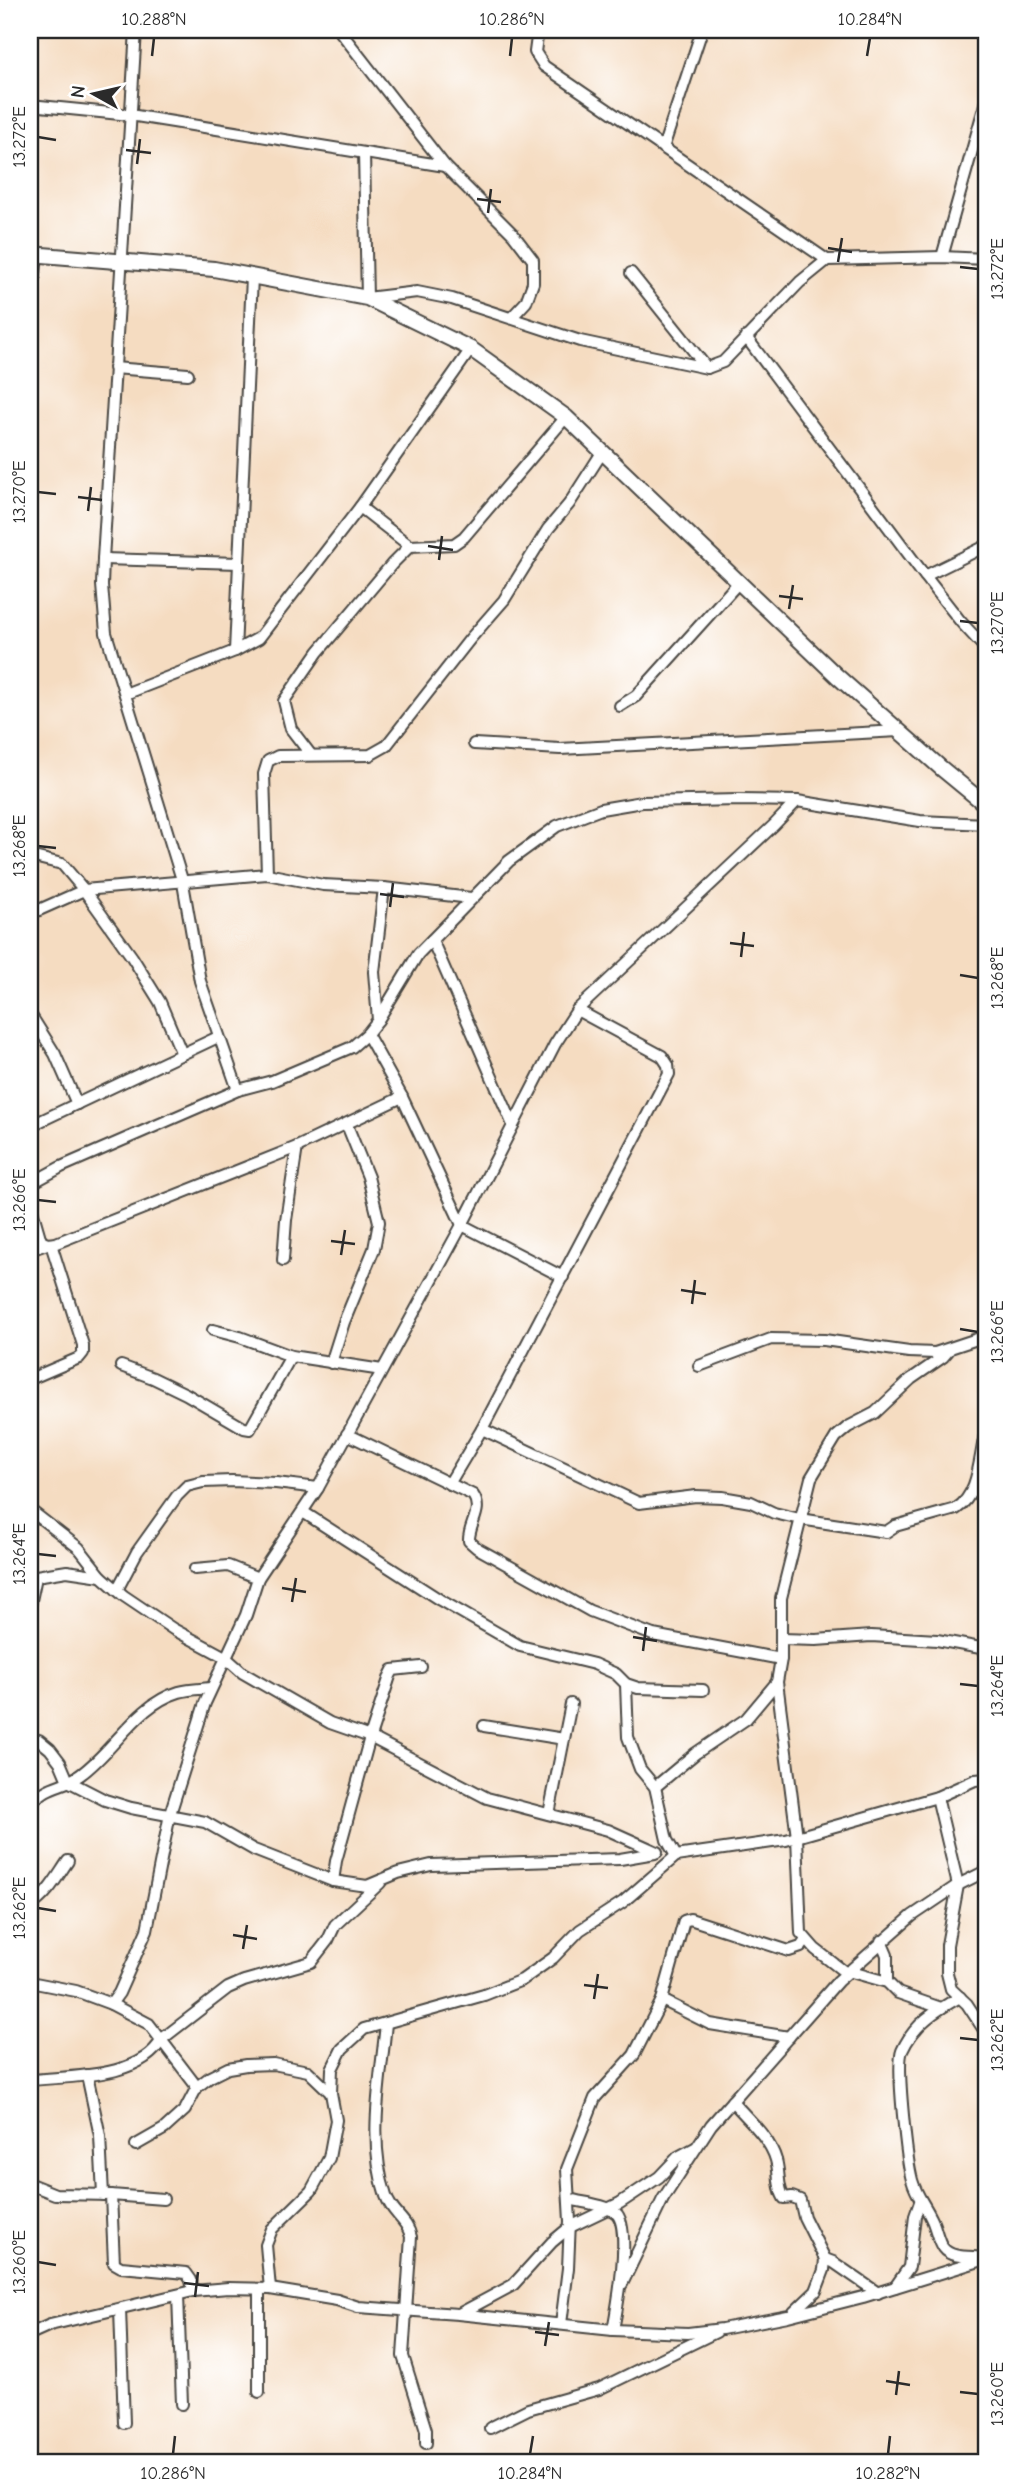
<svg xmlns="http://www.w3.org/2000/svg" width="1016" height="2492" font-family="'Comic Neue',sans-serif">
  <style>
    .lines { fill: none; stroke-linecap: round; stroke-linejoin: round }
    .street-casing { stroke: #494642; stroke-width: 14 }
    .secondary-casing { stroke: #494642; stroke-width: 18 }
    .street { stroke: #fff; stroke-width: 10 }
    .secondary { stroke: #fff; stroke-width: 14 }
    .ticks { fill: none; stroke: #2b2b2b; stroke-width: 2.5 }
    .neatline { fill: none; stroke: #2b2b2b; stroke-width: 2.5 }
    .ticks-label { font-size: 18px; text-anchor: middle; fill: #2b2b2b }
  </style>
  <rect width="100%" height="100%" fill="#fff"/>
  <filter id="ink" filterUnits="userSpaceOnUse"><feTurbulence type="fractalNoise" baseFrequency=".0143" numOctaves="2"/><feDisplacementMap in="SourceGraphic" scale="14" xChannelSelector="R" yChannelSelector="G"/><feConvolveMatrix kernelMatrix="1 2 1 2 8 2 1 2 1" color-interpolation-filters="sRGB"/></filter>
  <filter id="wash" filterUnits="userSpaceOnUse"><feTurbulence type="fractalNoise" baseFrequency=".00686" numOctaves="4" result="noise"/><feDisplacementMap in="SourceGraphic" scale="28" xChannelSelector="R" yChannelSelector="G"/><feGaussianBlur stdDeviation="1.57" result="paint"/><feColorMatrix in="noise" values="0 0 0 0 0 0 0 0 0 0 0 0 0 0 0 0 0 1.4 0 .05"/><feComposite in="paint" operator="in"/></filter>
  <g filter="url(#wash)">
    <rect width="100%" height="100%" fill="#f5dcc1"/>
  </g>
  <g filter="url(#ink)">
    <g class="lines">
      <defs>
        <g id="street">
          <polyline points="136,30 103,559 102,585 106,633 183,883 200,981 238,1090"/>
          <polyline points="339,30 445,166 513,234 533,260 533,283 526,302 512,317"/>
          <polyline points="538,30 535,52 544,66 827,260"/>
          <polyline points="30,105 130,115 445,166"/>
          <polyline points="663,148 702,30"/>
          <polyline points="364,153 367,298 417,292 452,299 580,341 707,368 723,362 800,282 827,260 942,257 986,259"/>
          <polyline points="942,257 986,101"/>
          <polyline points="631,273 707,368"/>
          <polyline points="30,321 37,254"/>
          <polyline points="746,337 925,576 986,546"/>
          <polyline points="114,368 188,374"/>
          <polyline points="360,507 410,546"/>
          <polyline points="103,559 239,563"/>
          <polyline points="925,576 961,622 986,649"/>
          <polyline points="235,651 252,277"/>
          <polyline points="125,694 235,651 259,638 360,507 471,349"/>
          <polyline points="620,706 636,696 739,582"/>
          <polyline points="474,744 560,749 899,731"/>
          <polyline points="311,755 291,729 284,701 318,652 392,564 410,546 454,544 464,537 566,417"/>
          <polyline points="30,853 34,857 62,864 84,890 132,957 160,1002 182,1054"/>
          <polyline points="267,874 264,774 268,761 278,756 370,755 386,746 470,639 504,600 548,529 569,504 603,451"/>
          <polyline points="30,914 84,890 267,874 323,885 384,888 471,898"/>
          <polyline points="432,940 513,1125"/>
          <polyline points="30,1014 55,1054 77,1104"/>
          <polyline points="378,1020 374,972 384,888"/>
          <polyline points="367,1034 402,1097 462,1225 563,1277"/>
          <polyline points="30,1126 218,1037"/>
          <polyline points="30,1184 61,1167 238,1090 272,1081 352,1047 367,1034 378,1020 418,954 509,861 557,826 601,809 642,802 739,800 797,801 920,821 986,824"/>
          <polyline points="30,1203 41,1241 47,1244 56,1243 297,1147 402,1097"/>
          <polyline points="30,1250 47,1244"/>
          <polyline points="283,1260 286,1220 297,1147"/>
          <polyline points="213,1330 240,1337 291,1356 382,1370"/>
          <polyline points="331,1363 344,1322 374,1249 379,1222 368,1177 347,1125"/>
          <polyline points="121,1366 153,1378 186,1394 244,1428 250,1429 291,1356"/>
          <polyline points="699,1366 771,1339 824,1340 909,1352 935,1353 986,1336"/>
          <polyline points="30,1379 79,1358 83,1353 83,1345 51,1244"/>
          <path d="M482,1429L639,1503L696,1496L722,1497L751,1502L774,1513L800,1519L886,1532L895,1526L956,1509C980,1494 979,1456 986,1431"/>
          <path d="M347,1434L473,1495C484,1511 468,1524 469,1541L477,1548L590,1611L653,1635L781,1659"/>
          <polyline points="449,1484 482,1429 669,1074 668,1065 662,1056 577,1010"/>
          <polyline points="30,1510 79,1548 101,1576 124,1596 173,1629 225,1657 243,1673 330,1723 370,1737 487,1798 608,1830 657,1852"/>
          <polyline points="303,1512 440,1600 520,1646 594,1664 616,1674 626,1684 638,1688 703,1690"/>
          <polyline points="195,1569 228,1566 258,1578"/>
          <polyline points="30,1577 67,1571 101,1576"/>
          <polyline points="117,1590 137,1552 177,1496 187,1486 203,1482 232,1481 276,1483 318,1488"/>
          <polyline points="30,1605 36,1577"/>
          <polyline points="781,1639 816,1640 871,1636 937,1640 986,1649"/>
          <polyline points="626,1684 628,1737 640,1769 655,1787 667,1840 676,1856"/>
          <polyline points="484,1726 564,1739"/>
          <polyline points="30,1738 39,1740 50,1749 60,1762 68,1781 105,1800 131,1808 205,1822 254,1850 333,1881 367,1886 398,1873 431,1865 620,1859 655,1853"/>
          <polyline points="655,1787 696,1753 746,1719 777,1682"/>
          <polyline points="937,1797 958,1885 947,1945 947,1973 951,1989 967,2004 986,2033"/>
          <path d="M30,1804C49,1783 62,1788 80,1775C115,1750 136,1705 179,1692C189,1689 201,1689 211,1688"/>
          <polyline points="549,1814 571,1704"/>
          <polyline points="333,1881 336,1861 370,1737 390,1676 393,1670 421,1667"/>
          <path d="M30,1906C47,1896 57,1877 68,1861"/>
          <polyline points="881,1941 887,1955 887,1982"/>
          <polyline points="848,1971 887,1982 898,1993 941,2008"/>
          <polyline points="846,1973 815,1949 801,1933 797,1837 777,1682 781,1659 781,1598 811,1478 836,1437 848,1427 875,1413 911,1379 943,1357 949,1350"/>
          <polyline points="30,1982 76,1991 111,2004 149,2024 197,2087"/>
          <path d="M960,1997C935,2011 914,2024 902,2051C896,2065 907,2162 912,2180C916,2195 925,2205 931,2218C936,2227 937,2240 943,2248C951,2259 972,2256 984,2258"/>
          <polyline points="662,2000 710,2024 789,2037"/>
          <polyline points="111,2004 119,1993 147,1930 170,1814 205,1703 246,1615 258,1578 318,1488 462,1225 555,1044 577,1010 774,825 797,801"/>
          <path d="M386,2023C381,2080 367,2140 386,2196C392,2214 407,2219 411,2237L403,2356L426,2430V2443"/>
          <polyline points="87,2075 100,2136 103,2195"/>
          <path d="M30,2080C70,2076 141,2079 162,2039L228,1988L244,1981L311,1962L328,1940L335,1925L380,1883"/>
          <path d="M732,2101C747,2118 770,2138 776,2160C780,2173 777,2187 784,2198L792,2197L800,2200L804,2217L825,2259L824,2270L816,2291L794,2312"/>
          <polyline points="136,2145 164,2129 185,2110 197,2087 210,2077 228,2068 246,2065 273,2064 308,2071 331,2093"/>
          <polyline points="30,2184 55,2194 111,2195 114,2263 121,2267 186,2273 191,2280 193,2291"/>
          <polyline points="111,2195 163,2199"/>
          <path d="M569,2199C583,2203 604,2204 616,2213C632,2227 617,2309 613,2330"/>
          <polyline points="825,2259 833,2262 878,2293"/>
          <polyline points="622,2284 663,2199 711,2125 838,1981 912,1916 958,1885 986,1871"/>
          <polyline points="895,2287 909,2267 915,2216 920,2202"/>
          <polyline points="270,2289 266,2245 272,2229 311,2191 329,2158 336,2120 331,2093 332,2069 342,2049 364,2029 484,1995 522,1980 553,1958 580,1930 623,1902 676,1856 786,1840 937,1797 975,1780 986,1779"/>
          <polyline points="178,2295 182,2404"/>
          <polyline points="120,2309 124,2423"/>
          <polyline points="459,2314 513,2285 552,2242 570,2227 620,2203 659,2177 678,2157 695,2148"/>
          <polyline points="561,2324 568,2268 570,2221 567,2169 595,2098 634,2055 662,2000 684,1921 690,1919 789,1951 801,1947 806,1940"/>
          <polyline points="30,2334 50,2325 193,2291 228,2288 270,2289 337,2300 358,2307 458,2314 613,2330 688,2333 722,2329 788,2316 863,2297 986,2259"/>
          <polyline points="259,2392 259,2289"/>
          <polyline points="490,2428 528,2409 599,2389 716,2332"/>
        </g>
        <polyline id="secondary" points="30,254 214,269 367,298 471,349 566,417 837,676 941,768 986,805"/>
      </defs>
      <use href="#street" class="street-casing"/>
      <use href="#secondary" class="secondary-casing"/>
      <use href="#street" class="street"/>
      <use href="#secondary" class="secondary"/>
    </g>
  </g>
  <path class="ticks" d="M152,56L154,38M510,56L512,38M867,56L870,38M38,137L56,140M126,150L151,153M137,164L140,139M477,199L501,202M488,213L491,189M828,248L852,252M838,262L842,238M960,267L978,269M38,492L56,494M78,497L102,500M88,511L91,487M428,546L453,550M439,560L442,536M779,596L803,599M789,609L793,585M960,621L978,623M38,846L56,848M380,894L404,897M390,907L393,883M730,943L754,946M741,957L744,932M960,975L978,978M38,1200L56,1202M331,1241L355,1244M341,1255L345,1230M681,1290L706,1294M692,1304L695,1280M960,1329L978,1332M38,1554L56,1556M282,1588L306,1592M292,1602L296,1578M633,1637L657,1641M643,1651L646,1627M960,1684L978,1686M38,1908L56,1911M233,1935L257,1939M243,1949L247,1925M584,1985L608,1988M594,1999L598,1974M960,2038L978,2040M38,2262L56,2265M184,2283L209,2286M195,2297L198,2272M535,2332L559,2335M545,2346L549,2322M886,2381L910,2385M960,2392L978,2394M896,2395L899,2371M173,2454L175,2436M530,2454L533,2436M888,2454L890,2436"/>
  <rect width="1016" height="2492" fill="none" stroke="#fff" stroke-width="77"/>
  <g transform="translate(94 94) rotate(278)" stroke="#ffffff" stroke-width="5" paint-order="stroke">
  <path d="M0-5L12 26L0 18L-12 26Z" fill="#2b2b2b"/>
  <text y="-10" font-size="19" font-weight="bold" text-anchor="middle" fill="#2b2b2b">N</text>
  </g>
  <rect x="38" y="38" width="940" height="2416" class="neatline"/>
  <g class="ticks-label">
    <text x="154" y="25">10.288°N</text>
    <text x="512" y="25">10.286°N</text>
    <text x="870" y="25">10.284°N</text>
    <text transform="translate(19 137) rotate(-90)" y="6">13.272°E</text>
    <text transform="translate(997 269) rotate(-90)" y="6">13.272°E</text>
    <text transform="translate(19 492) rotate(-90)" y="6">13.270°E</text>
    <text transform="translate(997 623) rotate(-90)" y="6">13.270°E</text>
    <text transform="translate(19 846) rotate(-90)" y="6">13.268°E</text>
    <text transform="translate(997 978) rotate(-90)" y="6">13.268°E</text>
    <text transform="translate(19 1200) rotate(-90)" y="6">13.266°E</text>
    <text transform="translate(997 1332) rotate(-90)" y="6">13.266°E</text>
    <text transform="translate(19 1554) rotate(-90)" y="6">13.264°E</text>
    <text transform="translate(997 1686) rotate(-90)" y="6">13.264°E</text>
    <text transform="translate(19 1908) rotate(-90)" y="6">13.262°E</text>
    <text transform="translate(997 2040) rotate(-90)" y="6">13.262°E</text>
    <text transform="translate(19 2262) rotate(-90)" y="6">13.260°E</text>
    <text transform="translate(997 2394) rotate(-90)" y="6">13.260°E</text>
    <text x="173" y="2479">10.286°N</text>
    <text x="530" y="2479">10.284°N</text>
    <text x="888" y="2479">10.282°N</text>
  </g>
</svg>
